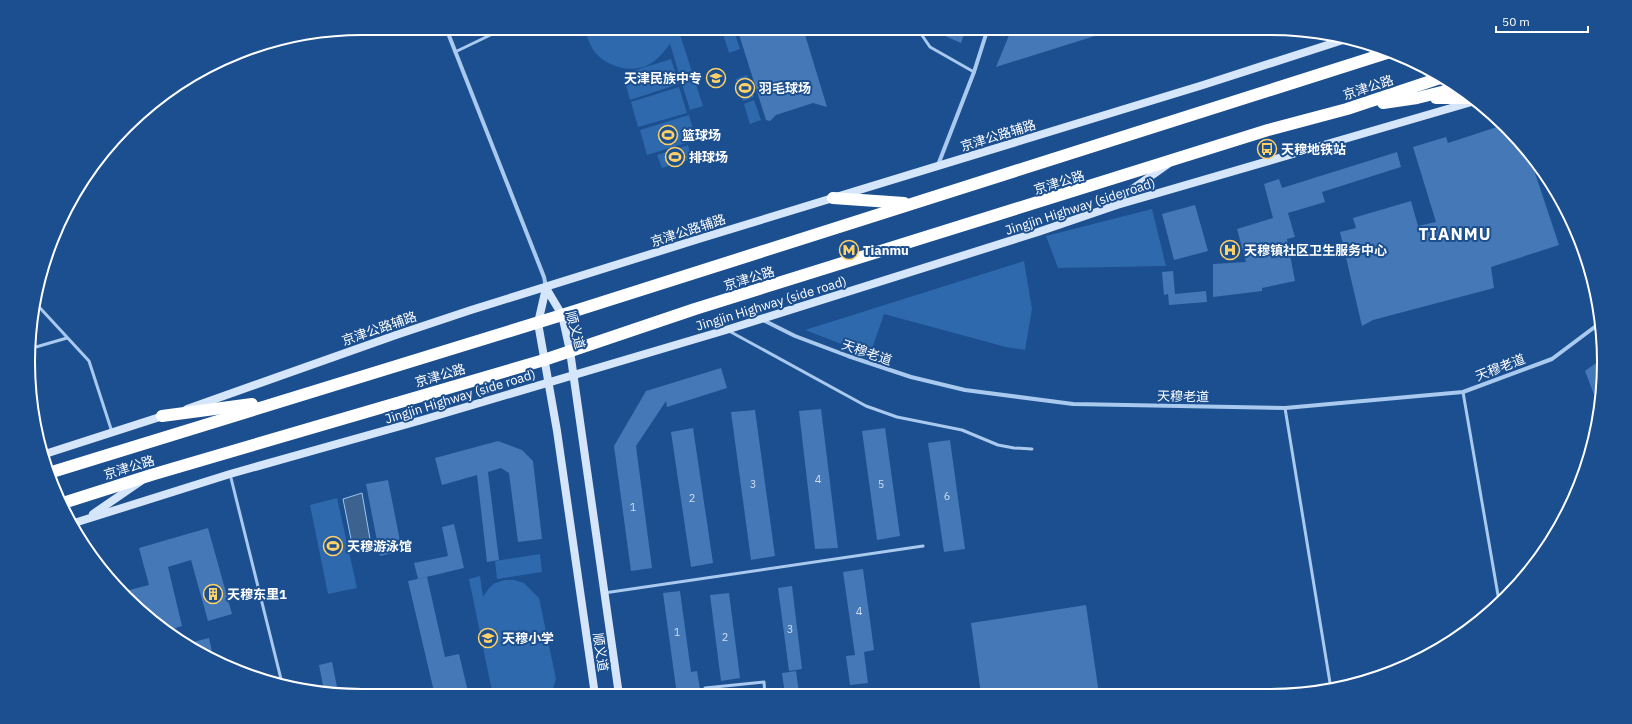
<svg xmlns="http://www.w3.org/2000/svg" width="1632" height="724" font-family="'IBM Plex Sans','Noto Sans SC',sans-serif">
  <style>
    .green { fill: #2e69ad }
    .water { fill: #3c6290; stroke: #9cc4f0 }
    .building { fill: #4478b7 }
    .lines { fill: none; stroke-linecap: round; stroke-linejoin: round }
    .lane { stroke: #a9c9ee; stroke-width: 3 }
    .street { stroke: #a9c9ee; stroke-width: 4 }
    .secondary { stroke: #d6e6fa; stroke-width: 8 }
    .highway { stroke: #fff; stroke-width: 12 }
    .labels { text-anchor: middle; stroke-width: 4; stroke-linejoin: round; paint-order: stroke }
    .number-label { font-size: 11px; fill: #d0dded }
    .poi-label { font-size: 13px; font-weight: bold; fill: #fff; stroke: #1b4f8f; text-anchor: start }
    .street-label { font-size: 13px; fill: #fff; stroke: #1b4f8f }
    .district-label { font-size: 17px; font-weight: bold; letter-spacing: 1px; fill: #fff; stroke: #1b4f8f }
    .rim { fill: none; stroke: #fff; stroke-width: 2 }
  </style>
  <rect width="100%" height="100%" fill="#1b4f8f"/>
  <g class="green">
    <path d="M585,28H678L703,106L690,110L670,44C665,50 660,57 653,62C635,75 607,68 594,51C589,44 587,36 585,28Z"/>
    <polygon points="733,28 740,49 729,53 722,31"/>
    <polygon points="671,59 679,84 630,100 623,74"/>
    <polygon points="747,75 754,97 743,101 736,79"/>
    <polygon points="679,87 687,113 638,127 631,102"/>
    <polygon points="754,100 761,120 750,124 744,104"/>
    <polygon points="689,115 696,140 647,155 640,130"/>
    <polygon points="688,145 692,159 662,168 657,155"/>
    <polygon points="1152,209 1166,266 1058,268 1046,236"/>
    <polygon points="1024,261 1032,309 1025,350 1006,347 884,314 870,355 805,330"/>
    <polygon points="337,498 357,588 328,594 310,505"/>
    <polygon points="540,554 542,572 497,579 495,561"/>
    <polygon points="480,576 483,597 489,588 495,583 505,580 514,580 524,583 539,598 556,679 551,695 493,696 469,579"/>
  </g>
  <polygon class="water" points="362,493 370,539 352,544 343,499"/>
  <g class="building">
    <polygon points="737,28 803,28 827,107 813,103 776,115 770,121 766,120"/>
    <polygon points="927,28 966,28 961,43"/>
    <polygon points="1012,28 1114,28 1114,30 996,67"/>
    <polygon points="1503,125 1528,152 1559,245 1491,267 1494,288 1373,320 1362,326 1340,232 1356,228 1353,218 1411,201 1418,226 1436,222 1413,147 1446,137 1448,143"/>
    <polygon points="1397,152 1401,167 1322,192 1325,202 1288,213 1295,237 1287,239 1295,281 1262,288 1262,291 1213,297 1213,264 1246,262 1237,229 1273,218 1264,184 1279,179 1282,188"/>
    <polygon points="1195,205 1208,251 1174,260 1162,214"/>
    <polygon points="1173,271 1175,294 1206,291 1207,302 1169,305 1168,294 1164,295 1162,272"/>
    <polygon points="1603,358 1601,406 1600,410 1585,371"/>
    <polygon points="721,368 727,388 667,407 666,401 636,446 652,568 631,571 614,446 646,391"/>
    <polygon points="821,409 838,548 815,549 799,411"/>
    <polygon points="755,410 775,556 751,560 731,412"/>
    <polygon points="693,428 713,563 691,567 671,432"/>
    <polygon points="885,428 900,536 877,540 862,431"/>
    <polygon points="950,440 965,549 944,552 928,443"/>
    <polygon points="498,441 522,450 533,461 542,539 518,542 509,473 501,468 488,472 499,560 487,562 477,475 442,485 435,458"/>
    <polygon points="388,480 402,551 380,556 366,484"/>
    <polygon points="454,524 464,568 418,579 414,563 448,556 442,527"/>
    <polygon points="208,528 232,614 208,621 191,560 168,567 182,626 166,631 158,627 122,592 149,585 139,548"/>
    <polygon points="863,569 874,650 864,652 868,683 850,685 846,656 855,655 843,572"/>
    <polygon points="427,577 445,657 459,654 469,696 435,696 408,581"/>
    <polygon points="792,586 802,669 789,671 778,588"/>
    <polygon points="680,591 691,672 697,671 701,695 677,695 663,593"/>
    <polygon points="729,593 740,678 721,681 710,595"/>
    <polygon points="1086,605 1099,694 981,694 971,623"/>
    <polygon points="209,638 213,656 189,643"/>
    <polygon points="332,662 338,692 324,690 319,665"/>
    <polygon points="796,671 799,693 785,695 782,673"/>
  </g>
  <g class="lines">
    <g class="lane">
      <polyline points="917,28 930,47 974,72"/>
      <polyline points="455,52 505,28"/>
      <polyline points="34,304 41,309 89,361 112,432"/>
      <polyline points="729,331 866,406 897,417 962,430 998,445 1014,448 1032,449"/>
      <polyline points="29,349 67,338"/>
      <polyline points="1463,392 1499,601"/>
      <polyline points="1285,408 1331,689"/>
      <polyline points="230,474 282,683"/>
      <polyline points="604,593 923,546"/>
      <polyline points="706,695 705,688 764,682 765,695"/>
    </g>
    <g class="street">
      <polyline points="446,28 544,277 546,287"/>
      <polyline points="938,165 974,72 988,28"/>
      <polyline points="763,320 795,336 848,356 911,377 965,390 1073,404 1285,408 1463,392 1552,359 1600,323"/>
    </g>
    <g class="secondary">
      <polyline points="1102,207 1131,190 1168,164"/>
      <polyline points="546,288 562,315 570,351 619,695"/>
      <polyline points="546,288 538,323 557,431 595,695"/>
      <polyline points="187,409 396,335 471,310 702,238 1203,85 1343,40"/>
      <polyline points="45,454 166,415"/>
      <polyline points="93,514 141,481"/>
      <polyline points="71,524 230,474 422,420 726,330 1038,232 1117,205 1475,101"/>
    </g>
    <g class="highway">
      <polyline points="1436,98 1472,98"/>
      <polyline points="1383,103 1417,98 1458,88"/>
      <polyline points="833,198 904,203"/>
      <polyline points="162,416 252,404"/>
      <polyline points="52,472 562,315 1390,52"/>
      <polyline points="63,503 151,475 544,360 695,309 1268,130 1347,109 1443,77"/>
    </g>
  </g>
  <defs>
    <symbol id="school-ring" viewBox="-11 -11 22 22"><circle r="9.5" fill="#1b4f8f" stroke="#ffd166" stroke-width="1.5"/><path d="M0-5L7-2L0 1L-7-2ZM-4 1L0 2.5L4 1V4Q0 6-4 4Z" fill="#ffd166"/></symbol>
    <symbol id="stadium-ring" viewBox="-11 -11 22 22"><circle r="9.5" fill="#1b4f8f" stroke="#ffd166" stroke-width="1.5"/><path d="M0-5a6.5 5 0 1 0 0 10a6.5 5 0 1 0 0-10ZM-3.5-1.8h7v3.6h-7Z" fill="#ffd166"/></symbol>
    <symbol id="bus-ring" viewBox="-11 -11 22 22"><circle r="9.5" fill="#1b4f8f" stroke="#ffd166" stroke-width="1.5"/><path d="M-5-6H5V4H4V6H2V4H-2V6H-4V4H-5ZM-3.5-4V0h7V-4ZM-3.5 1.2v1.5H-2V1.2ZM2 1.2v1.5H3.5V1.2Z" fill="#ffd166"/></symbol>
    <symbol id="metro-ring" viewBox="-11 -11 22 22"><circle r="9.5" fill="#1b4f8f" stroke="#ffd166" stroke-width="1.5"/><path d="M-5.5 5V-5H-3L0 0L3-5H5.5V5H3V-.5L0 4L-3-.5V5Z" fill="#ffd166"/></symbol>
    <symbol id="hospital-ring" viewBox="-11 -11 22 22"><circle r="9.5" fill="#1b4f8f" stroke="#ffd166" stroke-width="1.5"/><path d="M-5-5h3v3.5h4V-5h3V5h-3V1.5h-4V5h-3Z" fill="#ffd166"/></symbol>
    <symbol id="building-ring" viewBox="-11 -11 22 22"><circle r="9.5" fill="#1b4f8f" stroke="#ffd166" stroke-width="1.5"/><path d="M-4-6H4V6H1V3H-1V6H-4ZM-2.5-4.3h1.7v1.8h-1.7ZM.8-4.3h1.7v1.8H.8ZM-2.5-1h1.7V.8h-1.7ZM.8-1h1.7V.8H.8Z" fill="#ffd166"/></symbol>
  </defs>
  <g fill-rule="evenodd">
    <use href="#school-ring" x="705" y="67" width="22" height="22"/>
    <use href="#stadium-ring" x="734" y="77" width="22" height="22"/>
    <use href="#stadium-ring" x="657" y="124" width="22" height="22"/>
    <use href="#bus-ring" x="1256" y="138" width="22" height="22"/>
    <use href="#stadium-ring" x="664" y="146" width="22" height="22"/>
    <use href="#metro-ring" x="838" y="239" width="22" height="22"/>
    <use href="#hospital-ring" x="1219" y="239" width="22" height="22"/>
    <use href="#stadium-ring" x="322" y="535" width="22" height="22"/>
    <use href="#building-ring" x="202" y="583" width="22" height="22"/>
    <use href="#school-ring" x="477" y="627" width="22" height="22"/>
  </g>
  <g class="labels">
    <g class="number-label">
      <text x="818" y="483">4</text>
      <text x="753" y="488">3</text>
      <text x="881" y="488">5</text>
      <text x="947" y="500">6</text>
      <text x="692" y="502">2</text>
      <text x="633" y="511">1</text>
      <text x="859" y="615">4</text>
      <text x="790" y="633">3</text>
      <text x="677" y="636">1</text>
      <text x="725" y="641">2</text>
    </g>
    <g class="poi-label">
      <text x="702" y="83" text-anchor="end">天津民族中专</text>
      <text x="759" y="93">羽毛球场</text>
      <text x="682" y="140">篮球场</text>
      <text x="1281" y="154">天穆地铁站</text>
      <text x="689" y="162">排球场</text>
      <text x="863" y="255">Tianmu</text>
      <text x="1244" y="255">天穆镇社区卫生服务中心</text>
      <text x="347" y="551">天穆游泳馆</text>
      <text x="227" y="599">天穆东里1</text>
      <text x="502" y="643">天穆小学</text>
    </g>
    <g class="street-label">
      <text transform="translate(1368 87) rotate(-18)" y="5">京津公路</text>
      <text transform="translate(998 135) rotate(-17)" y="5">京津公路辅路</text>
      <text transform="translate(1059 182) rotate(-17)" y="5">京津公路</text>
      <text transform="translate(1080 206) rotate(-18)" y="5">Jingjin Highway (side road)</text>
      <text transform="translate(688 230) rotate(-18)" y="5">京津公路辅路</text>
      <text transform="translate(749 278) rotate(-17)" y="5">京津公路</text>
      <text transform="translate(771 303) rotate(-17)" y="5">Jingjin Highway (side road)</text>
      <text transform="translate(379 328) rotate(-19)" y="5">京津公路辅路</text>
      <text transform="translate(576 330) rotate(75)" y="5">顺义道</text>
      <text transform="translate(867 352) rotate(19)" y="5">天穆老道</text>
      <text transform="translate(1500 367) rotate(-21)" y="5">天穆老道</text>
      <text transform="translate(440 375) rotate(-16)" y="5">京津公路</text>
      <text transform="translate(460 396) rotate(-17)" y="5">Jingjin Highway (side road)</text>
      <text transform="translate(1183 396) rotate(1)" y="5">天穆老道</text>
      <text transform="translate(129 467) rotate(-17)" y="5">京津公路</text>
      <text transform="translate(601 652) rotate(82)" y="5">顺义道</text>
    </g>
    <g class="district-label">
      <text x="1455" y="240">TIANMU</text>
    </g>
  </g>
  <path d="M0 0H1632V724H0ZM362 35H1270A327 327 0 0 1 1597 362V362A327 327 0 0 1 1270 689H362A327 327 0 0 1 35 362V362A327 327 0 0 1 362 35Z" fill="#1b4f8f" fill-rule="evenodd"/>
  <path class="rim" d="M362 35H1270A327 327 0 0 1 1597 362V362A327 327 0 0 1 1270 689H362A327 327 0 0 1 35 362V362A327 327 0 0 1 362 35Z"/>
  <path d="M1496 26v6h92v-6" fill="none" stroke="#ffffff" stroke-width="2"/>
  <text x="1502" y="26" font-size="12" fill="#ffffff" stroke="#1b4f8f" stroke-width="3" paint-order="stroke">50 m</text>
</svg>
